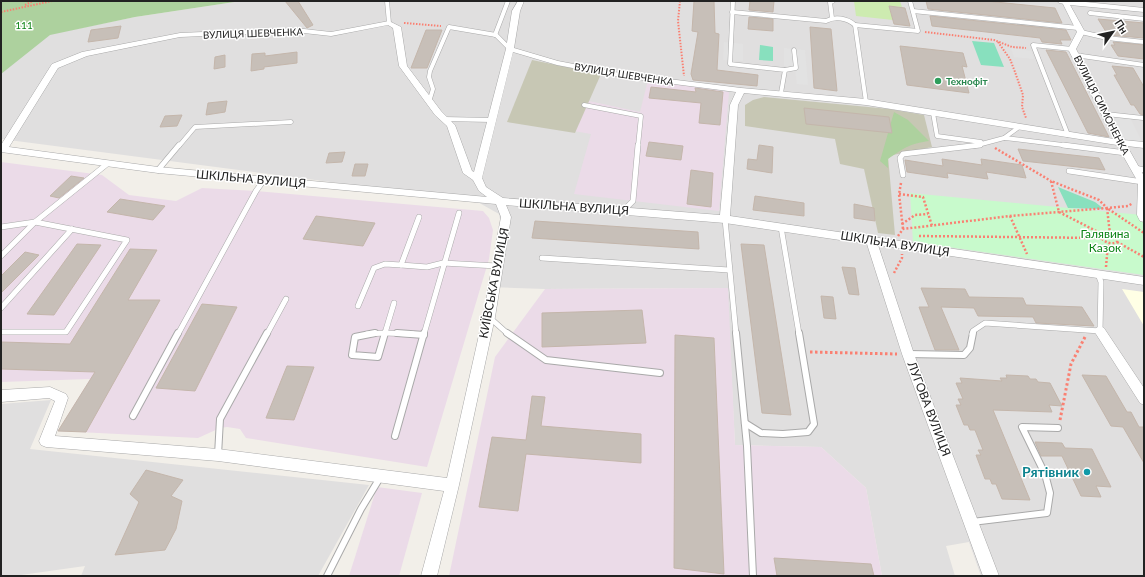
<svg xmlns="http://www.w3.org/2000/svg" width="1145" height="577" font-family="Lato,sans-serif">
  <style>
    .residential { fill: #e0dfdf }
    .industrial { fill: #ebdbe8 }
    .education { fill: #ffffe5 }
    .construction { fill: #c7c7b4 }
    .grass { fill: #cdebb0 }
    .forest { fill: #add19e }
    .park { fill: #c8facc }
    .pitch { fill: #88e0be }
    .parking { fill: #e2e2e2 }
    .building { fill: #c7bfb8; stroke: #c4b6ab }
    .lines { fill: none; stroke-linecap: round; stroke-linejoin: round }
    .lane-far2-casing { stroke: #a9a9a9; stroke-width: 5 }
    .lane-far1-casing { stroke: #a9a9a9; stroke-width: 6 }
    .lane-casing { stroke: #a9a9a9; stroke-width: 8 }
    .street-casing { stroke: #a9a9a9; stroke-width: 1 }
    .path-far2 { stroke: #fa8072; stroke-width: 2; stroke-dasharray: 1.5 1.5; stroke-linecap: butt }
    .path-far1 { stroke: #fa8072; stroke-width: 2.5; stroke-dasharray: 2 2; stroke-linecap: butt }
    .path { stroke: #fa8072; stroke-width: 3; stroke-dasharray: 2.5 2.5; stroke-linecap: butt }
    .lane-far2 { stroke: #fff; stroke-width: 4 }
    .lane-far1 { stroke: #fff; stroke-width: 5 }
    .lane { stroke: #fff; stroke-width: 6 }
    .street { fill: #fff; fill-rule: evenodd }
    .leisure-dot { fill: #2e9e5b; stroke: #fff; stroke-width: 1.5 }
    .culture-dot { fill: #0f9aa8; stroke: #fff; stroke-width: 1.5 }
    .labels { text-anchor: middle; stroke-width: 3; stroke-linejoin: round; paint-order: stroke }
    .far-park-label { font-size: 10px; fill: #0c8416; stroke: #fff }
    .far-street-label { font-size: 10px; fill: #222; stroke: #fff }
    .far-leisure-label { font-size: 10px; font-weight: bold; fill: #27864d; stroke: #fff; text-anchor: start }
    .street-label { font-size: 12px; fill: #222; stroke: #fff }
    .park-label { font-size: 12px; fill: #0c8416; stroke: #fff }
    .near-culture-label { font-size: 14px; font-weight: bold; fill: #0d838f; stroke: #fff; text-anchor: end }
  </style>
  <rect width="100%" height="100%" fill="#f2efe9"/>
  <g class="residential">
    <polygon points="241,1 1144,1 1144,576 981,576 969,542 946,546 955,576 882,576 866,488 821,447 735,445 727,288 545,289 491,287 503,235 499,214 467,196 384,189 1,139 1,47 7,43 135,17"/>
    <polygon points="51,400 30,449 369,485 318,576 81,576 85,566 14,576 1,576 1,404"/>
  </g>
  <g class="industrial">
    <polygon points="648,80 729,92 719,211 574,194 591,134 511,120 589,101 640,112"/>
    <polygon points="1,162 102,175 129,195 176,201 202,188 256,191 483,211 489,218 493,230 489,259 427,467 246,438 240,429 227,427 220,428 198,438 58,431 90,379 1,382"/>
    <polygon points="728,288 735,445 821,447 866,488 882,576 449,576 495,357 545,289"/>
    <polygon points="377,487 422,493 399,576 349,576"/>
  </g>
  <polygon class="education" points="1122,289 1144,292 1144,326"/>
  <g class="construction">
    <polygon points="532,60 601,74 575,133 507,122"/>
    <polygon points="764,97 889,109 924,115 932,147 888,156 895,235 878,233 864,169 840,164 835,139 745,126 745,105 753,100"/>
  </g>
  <polygon class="grass" points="854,1 900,1 902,7 889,6 893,20 856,16"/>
  <g class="forest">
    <polygon points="1,1 241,1 135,17 50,35 1,74"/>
    <path d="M894,112L908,120L929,141C909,144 904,148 888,159V168L880,161Z"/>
  </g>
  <polygon class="park" points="910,193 1142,215 1144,220 1144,275 913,242"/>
  <g class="pitch">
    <polygon points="972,41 994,43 1004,67 981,65"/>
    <polygon points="760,45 773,47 773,61 759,60"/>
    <polygon points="1058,187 1095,202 1104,209 1068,208"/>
  </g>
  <g class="parking">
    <polygon points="724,42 743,44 743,61 723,60"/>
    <polygon points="784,48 805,50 808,85 797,84 795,68 784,66"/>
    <polygon points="1011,48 1031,51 1034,59 1014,57"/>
    <polygon points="1111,116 1130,118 1142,142 1124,141"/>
  </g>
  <g class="building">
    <polygon points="285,1 298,1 313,25 307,28"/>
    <polygon points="694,1 714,1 715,33 719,34 717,70 758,75 757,86 693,80 691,74 698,32 692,31"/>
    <polygon points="750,1 774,1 773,12 749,10"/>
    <polygon points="926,1 986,1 1055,8 1062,23 928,9"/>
    <polygon points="889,6 905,8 910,26 894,24"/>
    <polygon points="930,16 1066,30 1071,40 1060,40 1062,44 1042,42 1040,38 932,26"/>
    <polygon points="749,17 773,19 773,31 748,29"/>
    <polygon points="1098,19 1144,23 1144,38 1108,35"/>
    <polygon points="121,26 118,38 88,42 91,30"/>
    <polygon points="810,27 831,29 837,91 814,88"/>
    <polygon points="426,30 442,30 427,68 411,68"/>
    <polygon points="1113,42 1144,45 1144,59 1118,56 1111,45 1115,45"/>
    <polygon points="900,46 963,53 967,67 962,66 969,93 907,85"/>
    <polygon points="1046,50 1066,52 1109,137 1088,133"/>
    <polygon points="297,52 297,63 264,67 264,69 251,71 252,54 265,53 265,56"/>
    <polygon points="225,55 225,67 214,69 215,57"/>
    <polygon points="1112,66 1133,68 1144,87 1144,115 1140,114 1134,105 1131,105 1114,75 1117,75"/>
    <polygon points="651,87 696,92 695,88 723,92 720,125 699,123 701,103 649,98"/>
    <polygon points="227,101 225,112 206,115 208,103"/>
    <polygon points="804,108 889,117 892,133 806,124"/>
    <polygon points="182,115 177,126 160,127 165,116"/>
    <polygon points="649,142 683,146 681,160 646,156"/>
    <polygon points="759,145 773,147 772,173 747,169 748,159 757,160"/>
    <polygon points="1018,149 1099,158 1105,170 1023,161"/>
    <polygon points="345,152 342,162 326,163 329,153"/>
    <polygon points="942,159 982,165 981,159 1022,165 1026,178 986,172 988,179 947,173 948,178 907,172 905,160 943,166"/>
    <polygon points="355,164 368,164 365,176 352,176"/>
    <polygon points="691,170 713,173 711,207 687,204"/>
    <polygon points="71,176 84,178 59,198 50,196"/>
    <polygon points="755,196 804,203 804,216 753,210"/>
    <polygon points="120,199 152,204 165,206 153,220 107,212"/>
    <polygon points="854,204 874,208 875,221 854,218"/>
    <polygon points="316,216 375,223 363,246 303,239"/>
    <polygon points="535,221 698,232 699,249 532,238"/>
    <polygon points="77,244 101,245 54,315 27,314"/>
    <polygon points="741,244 764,245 791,415 762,413"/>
    <polygon points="130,249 157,250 128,300 160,300 86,432 58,431 95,372 1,369 1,342 70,344"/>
    <polygon points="25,252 39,255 1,293 1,276"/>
    <polygon points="842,267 855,268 859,295 849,294"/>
    <polygon points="921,288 965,289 969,297 1023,298 1026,305 1082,307 1094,326 1036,323 1033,317 978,316 974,308 941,307 959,350 935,350 919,307 929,307"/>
    <polygon points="821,296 833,297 836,319 824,318"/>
    <polygon points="202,304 237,307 195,391 156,388"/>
    <polygon points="642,310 646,343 542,347 542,313"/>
    <polygon points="675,335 714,338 724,574 674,568"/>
    <polygon points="287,366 314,367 294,420 266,418"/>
    <polygon points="1006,375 1028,376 1030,379 1036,379 1038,382 1050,383 1062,406 1049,405 1052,412 993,410 1030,500 1002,499 996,484 992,484 990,479 985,479 976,455 981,455 978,450 983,450 975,430 970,430 968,425 964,425 956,405 961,405 958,399 963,399 956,383 962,383 960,378 1002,381 1000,378 1007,378"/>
    <polygon points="1082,375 1106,376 1127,412 1131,412 1139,427 1144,427 1144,463 1123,427 1111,426"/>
    <polygon points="532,396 545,397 541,426 641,434 641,463 526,454 518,511 479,507 492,437 526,440"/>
    <polygon points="1035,442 1062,443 1065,448 1092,449 1111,487 1096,486 1101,497 1081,496 1062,456 1041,456"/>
    <polygon points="146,470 183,480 171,496 182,501 176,529 165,550 115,555 139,502 130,494"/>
    <polygon points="774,558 871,564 874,576 777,576"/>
  </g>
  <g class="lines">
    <defs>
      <g id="lane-far2">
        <polyline points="387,1 389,23"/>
        <polyline points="733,1 730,64 785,70 781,93"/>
        <polyline points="1060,1 1065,2"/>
        <polyline points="913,11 1078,28"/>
        <path d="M732,12L826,21C835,16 847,18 855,25"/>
        <polyline points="1090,13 1144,19"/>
        <polyline points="832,18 830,2 833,1"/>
        <polyline points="1081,32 1107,38 1144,42"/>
        <polyline points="495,35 508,1"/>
        <polyline points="1075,55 1144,65"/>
        <polyline points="785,70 796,68 794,50"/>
        <polyline points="429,102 433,89 429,77 430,71 449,27 496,35 510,49"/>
        <polyline points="866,102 855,25 918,31 910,1"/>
        <polyline points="584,105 641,116 638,146"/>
        <polyline points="933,113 937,136 981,142"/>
        <polyline points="1106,114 1143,118"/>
        <polyline points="444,119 491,120"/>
        <polyline points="1068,135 1033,45 1072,49"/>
        <polyline points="1005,138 1071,146"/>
        <polyline points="179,146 195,127 291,122"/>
        <polyline points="974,146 1004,138 1019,127"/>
      </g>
      <g id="lane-far1">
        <polyline points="1063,145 1126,153"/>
        <polyline points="1135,168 1144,170"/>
        <polyline points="158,170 179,145"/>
        <polyline points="1069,171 1143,182"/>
        <polyline points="903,175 900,158 903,154 980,145"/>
        <polyline points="623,211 633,201 638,145"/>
        <polyline points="419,217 401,265 427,267 443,263 497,266"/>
        <polyline points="725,219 736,334"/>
        <polyline points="1,227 35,222 127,240 66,332 1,332"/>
        <polyline points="781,227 799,334"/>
        <polyline points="1,256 35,222 107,164"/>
        <polyline points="542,258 729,270"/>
        <polyline points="358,306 374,268 385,264 401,265"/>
        <polyline points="1,308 72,229"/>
        <polyline points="489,317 508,334"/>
        <polyline points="385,333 394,303"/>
        <polyline points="385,333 413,334"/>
        <polyline points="178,334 256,191 264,180"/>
        <polyline points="267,334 286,299"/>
        <polyline points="367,334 385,333"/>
        <polyline points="424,334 459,213"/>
        <polyline points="972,334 973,331 985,323 1100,331 1101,282 1098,274"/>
      </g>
      <g id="lane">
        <polyline points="375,333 355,337 352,355 378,357 385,333"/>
        <polyline points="397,333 424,335"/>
        <polyline points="507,333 546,360 660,373"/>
        <polyline points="736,333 747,446 753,576"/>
        <polyline points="908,354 964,355 970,348 973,333"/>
        <polyline points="133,416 178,333"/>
        <polyline points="745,423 761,433 783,434 808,432 814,424 799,333"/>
        <polyline points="395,436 424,333"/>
        <polyline points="218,455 220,419 267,333"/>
        <polyline points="972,522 1047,513 1050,493 1045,474 1022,427 1058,428"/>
        <polyline points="327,576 361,509 381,476"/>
      </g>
      <g id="street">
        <path d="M518,1H524L520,11L514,48L558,61L620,73L741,88L866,99L1114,139L1068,49L1077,32L1062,2L1076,1L1144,8V12L1070,5L1085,32L1076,49L1123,140L1144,142V148L1127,146L1144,176V222L1140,221L1137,215L1138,182L1117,145L866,105L744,93L738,105L730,216L1144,277V285L878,245L914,354L999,576H983L902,354L867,244L725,223L506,205L511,217L495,317L459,485L437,576H421L444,491L218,461L46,447L41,445L39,441L55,401L49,398L1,402V390L50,387L66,394L68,398L55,436L218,449L447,478L483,317L501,217L496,204L158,173L1,152V145L52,64L82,52L180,33L295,28L331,32L389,21L401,27L407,66L441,111L455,125L472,171L474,172L506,49L512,11ZM388,25L393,28L399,66L435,115L447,126L463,173L473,180L479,191L487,197L158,167L9,147L58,68L87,56L180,37L295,32L331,36ZM513,52L557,65L620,77L736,92L730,105L720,215L503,198L486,187L482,178Z"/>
        <polygon points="1100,326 1104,328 1144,388 1144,405 1140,403 1096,334 1094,331 1096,328"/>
      </g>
    </defs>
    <use href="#lane-far2" class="lane-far2-casing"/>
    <use href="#lane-far1" class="lane-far1-casing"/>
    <use href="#lane" class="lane-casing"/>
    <use href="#street" class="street-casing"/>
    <g class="path-far2">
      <polyline points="680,1 678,21 684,76"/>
      <polyline points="25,5 33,1"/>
      <polyline points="1,12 52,1"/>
      <polyline points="404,23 441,26"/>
      <polyline points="925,32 994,40 1012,47 1026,48"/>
      <polyline points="998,42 1010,59 1015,72 1023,95 1022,107 1026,118"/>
    </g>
    <g class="path-far1">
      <polyline points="995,148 1051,181"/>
      <polyline points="901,183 899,194 903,229"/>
      <polyline points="899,194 923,197 932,226"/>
      <polyline points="1010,216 1027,254"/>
      <polyline points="902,224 915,215 928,214"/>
      <path d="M1105,232L1112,234L1117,239V242C1110,245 1105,242 1100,237V233Z"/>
      <polyline points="1100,233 1059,212 1051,181 1099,200 1107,208 1128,206 1133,203"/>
      <polyline points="1110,234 1107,208 1144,233"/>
      <polyline points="898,236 903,229 1010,216 1107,208"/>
      <polyline points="919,236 1101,238"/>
      <polyline points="1117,242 1144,257"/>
      <polyline points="1106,267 1108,243"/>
      <polyline points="894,273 902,258 902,254"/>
    </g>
    <g class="path">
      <polyline points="810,352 897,354"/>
      <polyline points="1060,420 1071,364 1085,337"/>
    </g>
    <use href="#lane-far2" class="lane-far2"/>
    <use href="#lane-far1" class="lane-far1"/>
    <use href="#lane" class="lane"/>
    <use href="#street" class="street"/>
  </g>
  <circle class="leisure-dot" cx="938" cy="81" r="4"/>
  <circle class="culture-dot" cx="1087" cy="472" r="4"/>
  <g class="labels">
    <g class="far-park-label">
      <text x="24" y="29">111</text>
    </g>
    <g class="far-street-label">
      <text transform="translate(253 33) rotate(-2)" y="4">ВУЛИЦЯ ШЕВЧЕНКА</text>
      <text transform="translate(624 74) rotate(9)" y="4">ВУЛИЦЯ ШЕВЧЕНКА</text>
      <text transform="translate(1102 105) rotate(63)" y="4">ВУЛИЦЯ СИМОНЕНКА</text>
    </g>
    <g class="far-leisure-label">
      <text x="946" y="85">Технофіт</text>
    </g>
    <g class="street-label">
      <text transform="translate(251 179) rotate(5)" y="4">ШКІЛЬНА ВУЛИЦЯ</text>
      <text transform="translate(574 207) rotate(4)" y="4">ШКІЛЬНА ВУЛИЦЯ</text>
      <text transform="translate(895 244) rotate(9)" y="4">ШКІЛЬНА ВУЛИЦЯ</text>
      <text transform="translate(494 283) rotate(-79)" y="4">КИЇВСЬКА ВУЛИЦЯ</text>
      <text transform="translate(929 409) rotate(69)" y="4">ЛУГОВА ВУЛИЦЯ</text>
    </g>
    <g class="park-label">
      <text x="1105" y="238">Галявина<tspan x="1105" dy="14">Казок</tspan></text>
    </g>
    <g class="near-culture-label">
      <text x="1079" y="477">Рятівник</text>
    </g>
  </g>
  <rect width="1145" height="577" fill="none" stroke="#222222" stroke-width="4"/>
  <g transform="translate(1113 32) rotate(57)" stroke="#ffffff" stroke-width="3" paint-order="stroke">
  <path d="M0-3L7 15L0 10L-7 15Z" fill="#222222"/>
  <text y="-6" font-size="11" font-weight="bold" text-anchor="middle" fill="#222222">Пн</text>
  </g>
</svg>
